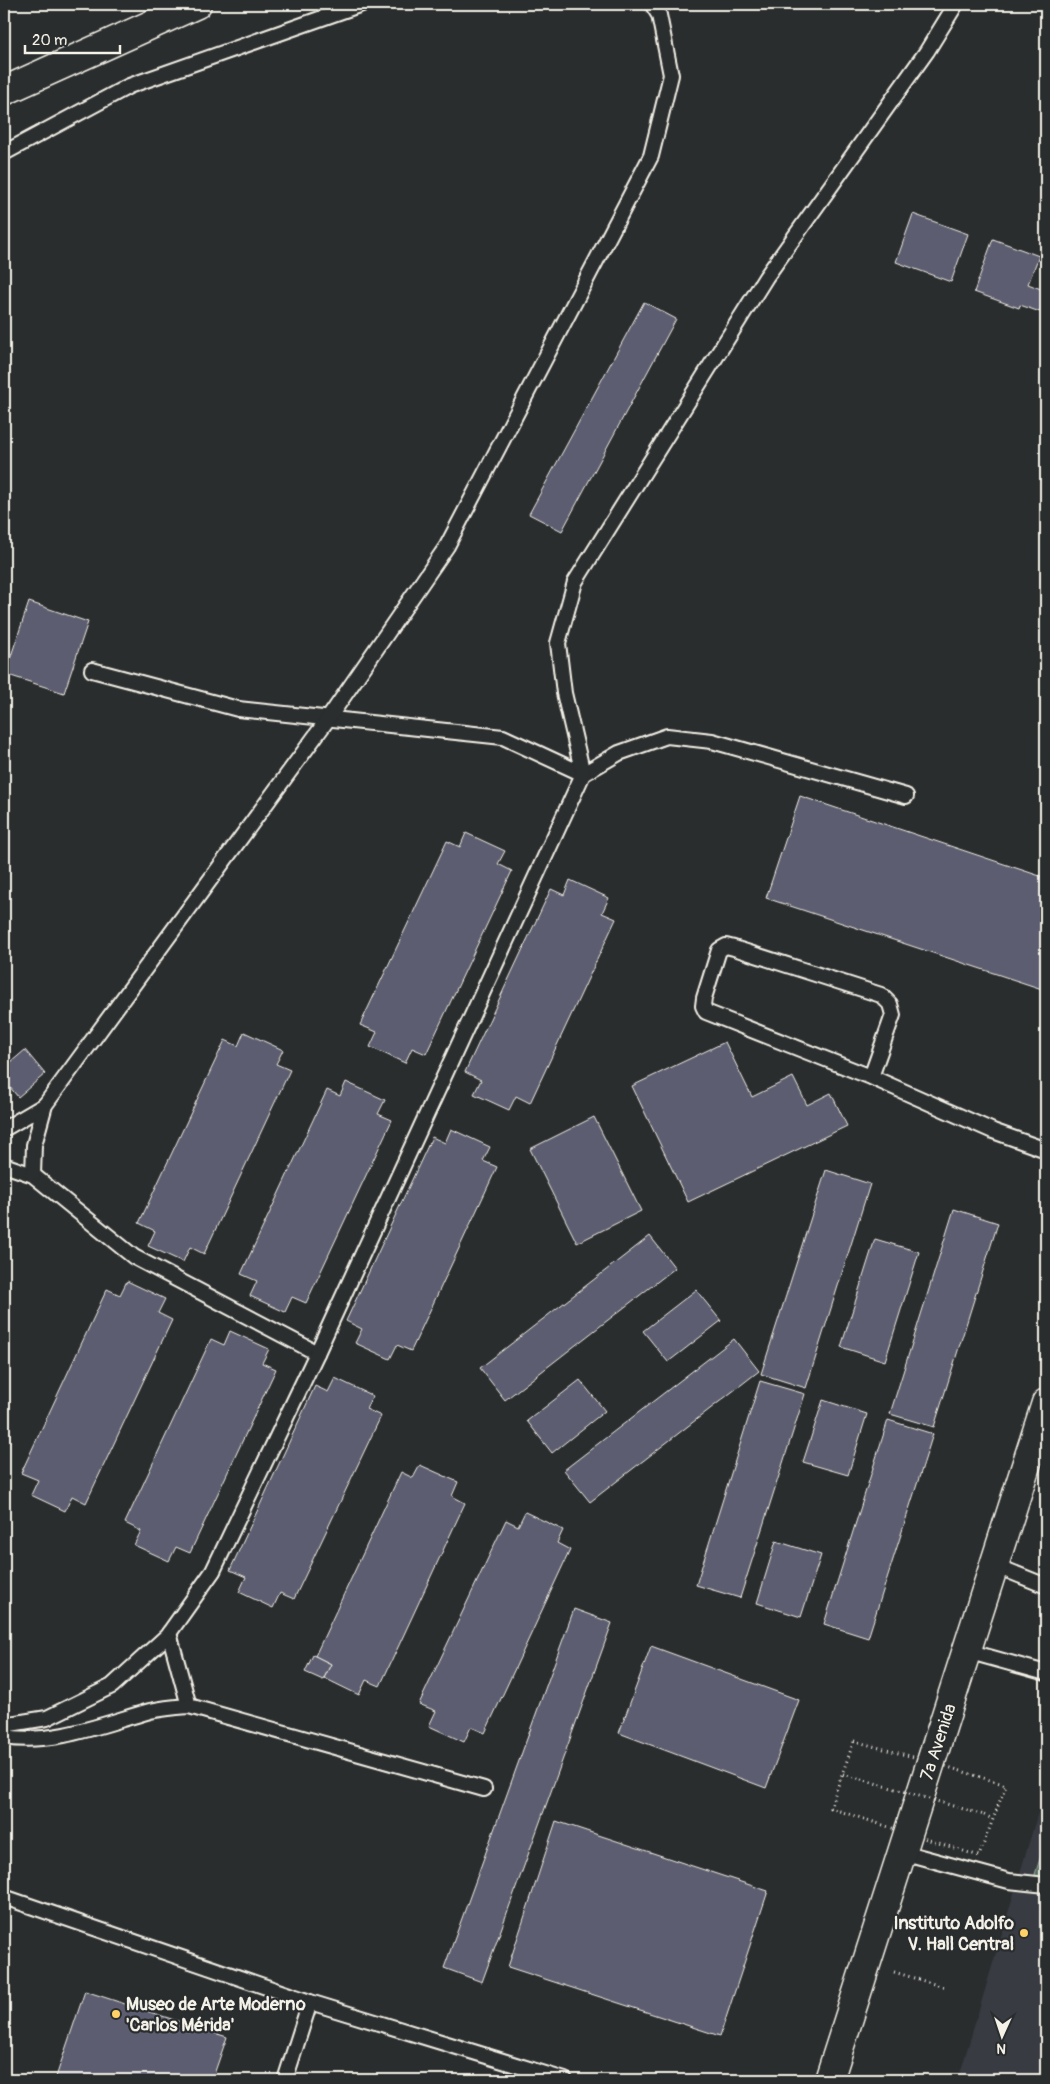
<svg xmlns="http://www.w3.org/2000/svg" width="1050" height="2084" font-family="Pangolin,sans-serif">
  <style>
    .built { fill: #393b42 }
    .green { fill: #516c5b; stroke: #a2aea2 }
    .building { fill: #5c5d6f; stroke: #f4f1e8 }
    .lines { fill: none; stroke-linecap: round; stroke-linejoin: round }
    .lane-casing { stroke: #f4f1e8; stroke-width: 18 }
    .secondary-casing { stroke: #f4f1e8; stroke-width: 31 }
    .path { stroke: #f4f1e8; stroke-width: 3; stroke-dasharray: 1 4; stroke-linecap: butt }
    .lane { stroke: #2a2d2e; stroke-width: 14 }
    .secondary { stroke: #2a2d2e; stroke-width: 28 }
    .path-bridge { stroke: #f4f1e8; stroke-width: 3; stroke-dasharray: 1 4; stroke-linecap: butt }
    .poi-dot { fill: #ffd166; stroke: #2a2d2e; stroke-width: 2 }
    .labels { text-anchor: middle; stroke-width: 4.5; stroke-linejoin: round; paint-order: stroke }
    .street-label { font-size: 18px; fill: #f4f1e8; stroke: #2a2d2e }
    .poi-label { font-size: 18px; font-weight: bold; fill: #f4f1e8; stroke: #2a2d2e; text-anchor: end }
  </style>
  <rect width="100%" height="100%" fill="#2a2d2e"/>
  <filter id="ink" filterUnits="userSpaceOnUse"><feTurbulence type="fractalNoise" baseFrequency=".02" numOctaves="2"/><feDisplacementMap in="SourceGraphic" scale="10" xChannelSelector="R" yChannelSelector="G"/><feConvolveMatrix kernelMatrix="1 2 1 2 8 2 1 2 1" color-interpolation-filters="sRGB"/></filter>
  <g filter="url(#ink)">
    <polygon class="built" points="1046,1786 1046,2080 958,2080"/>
    <polygon class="green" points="1046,1840 1046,1888 1032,1884"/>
    <g class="building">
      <polygon points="913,214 968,234 951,282 896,262"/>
      <polygon points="993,239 1039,256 1028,284 1046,291 1040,312 1020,305 1019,308 974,292"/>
      <polygon points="644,302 676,319 562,531 529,514"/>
      <polygon points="29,602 88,622 64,693 5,674"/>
      <polygon points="800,796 1046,878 1046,975 1042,989 766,898"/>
      <polygon points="466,833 505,851 498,864 512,871 426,1054 412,1048 405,1063 370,1047 377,1032 360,1025 447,841 460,847"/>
      <polygon points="570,880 609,898 602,913 616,919 530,1103 516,1096 509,1110 474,1094 481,1080 465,1072 551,889 564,895"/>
      <polygon points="244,1032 283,1050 276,1064 290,1070 204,1254 190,1247 183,1262 148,1246 155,1231 139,1223 225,1040 238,1046"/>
      <polygon points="725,1042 752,1097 793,1077 807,1105 831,1093 847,1126 688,1202 632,1086"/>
      <polygon points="25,1050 45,1074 18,1097 4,1080 4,1068"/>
      <polygon points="346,1082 385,1100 378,1114 392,1120 306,1303 292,1297 285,1312 250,1296 257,1281 241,1274 327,1090 340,1096"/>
      <polygon points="594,1117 641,1211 577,1243 530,1149"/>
      <polygon points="451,1129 490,1147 483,1161 497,1167 411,1351 397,1345 390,1359 355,1343 362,1329 346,1321 432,1137 445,1143"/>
      <polygon points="826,1170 870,1184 806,1388 761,1374"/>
      <polygon points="954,1209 998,1223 934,1427 890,1414"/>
      <polygon points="650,1236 675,1268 505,1400 480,1368"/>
      <polygon points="875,1239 919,1252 885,1361 841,1347"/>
      <polygon points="127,1281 165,1299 158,1313 172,1320 86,1503 72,1496 65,1511 31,1495 38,1480 21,1473 107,1289 120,1295"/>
      <polygon points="696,1290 721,1321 668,1362 643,1331"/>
      <polygon points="230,1331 269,1349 262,1363 276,1369 190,1553 176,1547 169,1561 134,1545 141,1531 125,1523 211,1339 224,1345"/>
      <polygon points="734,1339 759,1371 590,1502 564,1470"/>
      <polygon points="335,1378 373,1396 366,1409 381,1416 294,1599 280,1593 273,1608 239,1592 246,1577 230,1570 315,1386 328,1392"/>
      <polygon points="580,1380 605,1411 552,1453 527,1421"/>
      <polygon points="760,1381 805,1394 740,1598 696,1585"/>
      <polygon points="823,1400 867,1414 848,1475 803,1462"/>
      <polygon points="888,1420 933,1434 868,1638 824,1624"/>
      <polygon points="420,1465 458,1482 452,1496 465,1503 380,1686 366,1680 359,1695 324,1678 331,1664 315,1656 401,1472 413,1478"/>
      <polygon points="525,1512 563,1530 557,1543 570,1550 485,1733 471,1727 464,1742 429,1726 436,1711 419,1704 506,1520 518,1526"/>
      <polygon points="776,1541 821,1555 801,1617 757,1603"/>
      <polygon points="574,1609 612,1623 482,1982 444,1968"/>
      <polygon points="651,1646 799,1700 766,1788 619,1733"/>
      <polygon points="313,1655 331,1664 323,1680 305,1672"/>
      <polygon points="556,1821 768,1891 720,2036 508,1967"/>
      <polygon points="85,1991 227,2037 212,2080 55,2080"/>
    </g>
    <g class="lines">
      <defs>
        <g id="lane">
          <polyline points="4,153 129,86 362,4"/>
          <polyline points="92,670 238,709 503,737 583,774 619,753 667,736 712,741 906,796"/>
          <polyline points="871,1077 893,1015 890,1004 881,995 734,948 726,946 719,950 704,998 703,1006 706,1012 871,1077 993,1131 1046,1150"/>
          <polyline points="4,1129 45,1105"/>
          <polyline points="4,1165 33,1175 134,1257 317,1353"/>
          <polyline points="33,1175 34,1145 45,1105 328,719 447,546 651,156 671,75 659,15 652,4"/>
          <polyline points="994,1565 1046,1586"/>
          <polyline points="169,1633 189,1706"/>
          <polyline points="967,1651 1046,1673"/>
          <polyline points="4,1725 47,1718 112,1686 167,1636 213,1571 317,1353 583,774 564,693 558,643 575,582 766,277 927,51 956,4"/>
          <path d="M4,1737C54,1745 103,1724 150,1711C163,1708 176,1707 189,1706L484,1789"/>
          <polyline points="902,1852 1009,1881 1046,1885"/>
          <polyline points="4,1897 310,2002 565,2080"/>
          <polyline points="285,2080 310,2002"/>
        </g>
        <g id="secondary">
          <polyline points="4,91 197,4"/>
          <polyline points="829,2080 1046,1403"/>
        </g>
      </defs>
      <use href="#lane" class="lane-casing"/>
      <use href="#secondary" class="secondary-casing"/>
      <g class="path">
        <polygon points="854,1741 932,1762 1006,1785 979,1856 830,1808"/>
        <polyline points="843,1774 861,1779"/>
        <polyline points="984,1815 993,1819"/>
        <polyline points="894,1972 944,1987"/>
      </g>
      <use href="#lane" class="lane"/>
      <use href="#secondary" class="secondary"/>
      <polyline class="path-bridge" points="861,1779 984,1815"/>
    </g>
  </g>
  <g class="poi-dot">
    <circle cx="1024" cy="1933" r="5"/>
    <circle cx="116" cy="2014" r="5"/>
  </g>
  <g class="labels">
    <g class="street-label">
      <text transform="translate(938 1742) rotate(-72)" y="6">7a Avenida</text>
    </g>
    <g class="poi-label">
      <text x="1014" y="1929">Instituto Adolfo<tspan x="1014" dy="21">V. Hall Central</tspan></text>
      <text x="126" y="2010" text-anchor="start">Museo de Arte Moderno<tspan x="126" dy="21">'Carlos Mérida'</tspan></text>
    </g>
  </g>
  <rect width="1050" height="2084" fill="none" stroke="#2a2d2e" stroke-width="20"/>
  <rect x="10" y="10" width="1030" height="2064" fill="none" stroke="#f4f1e8" stroke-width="2" filter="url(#ink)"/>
  <g transform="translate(1002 2036) rotate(183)" stroke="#2a2d2e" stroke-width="4" paint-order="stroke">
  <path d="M0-4L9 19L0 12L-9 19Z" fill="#f4f1e8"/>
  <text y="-8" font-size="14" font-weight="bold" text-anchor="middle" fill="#f4f1e8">N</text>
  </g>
  <path d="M25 45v8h95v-8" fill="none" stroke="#f4f1e8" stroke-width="2.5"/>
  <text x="32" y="45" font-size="15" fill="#f4f1e8" stroke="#2a2d2e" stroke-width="4" paint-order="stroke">20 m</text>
</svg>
